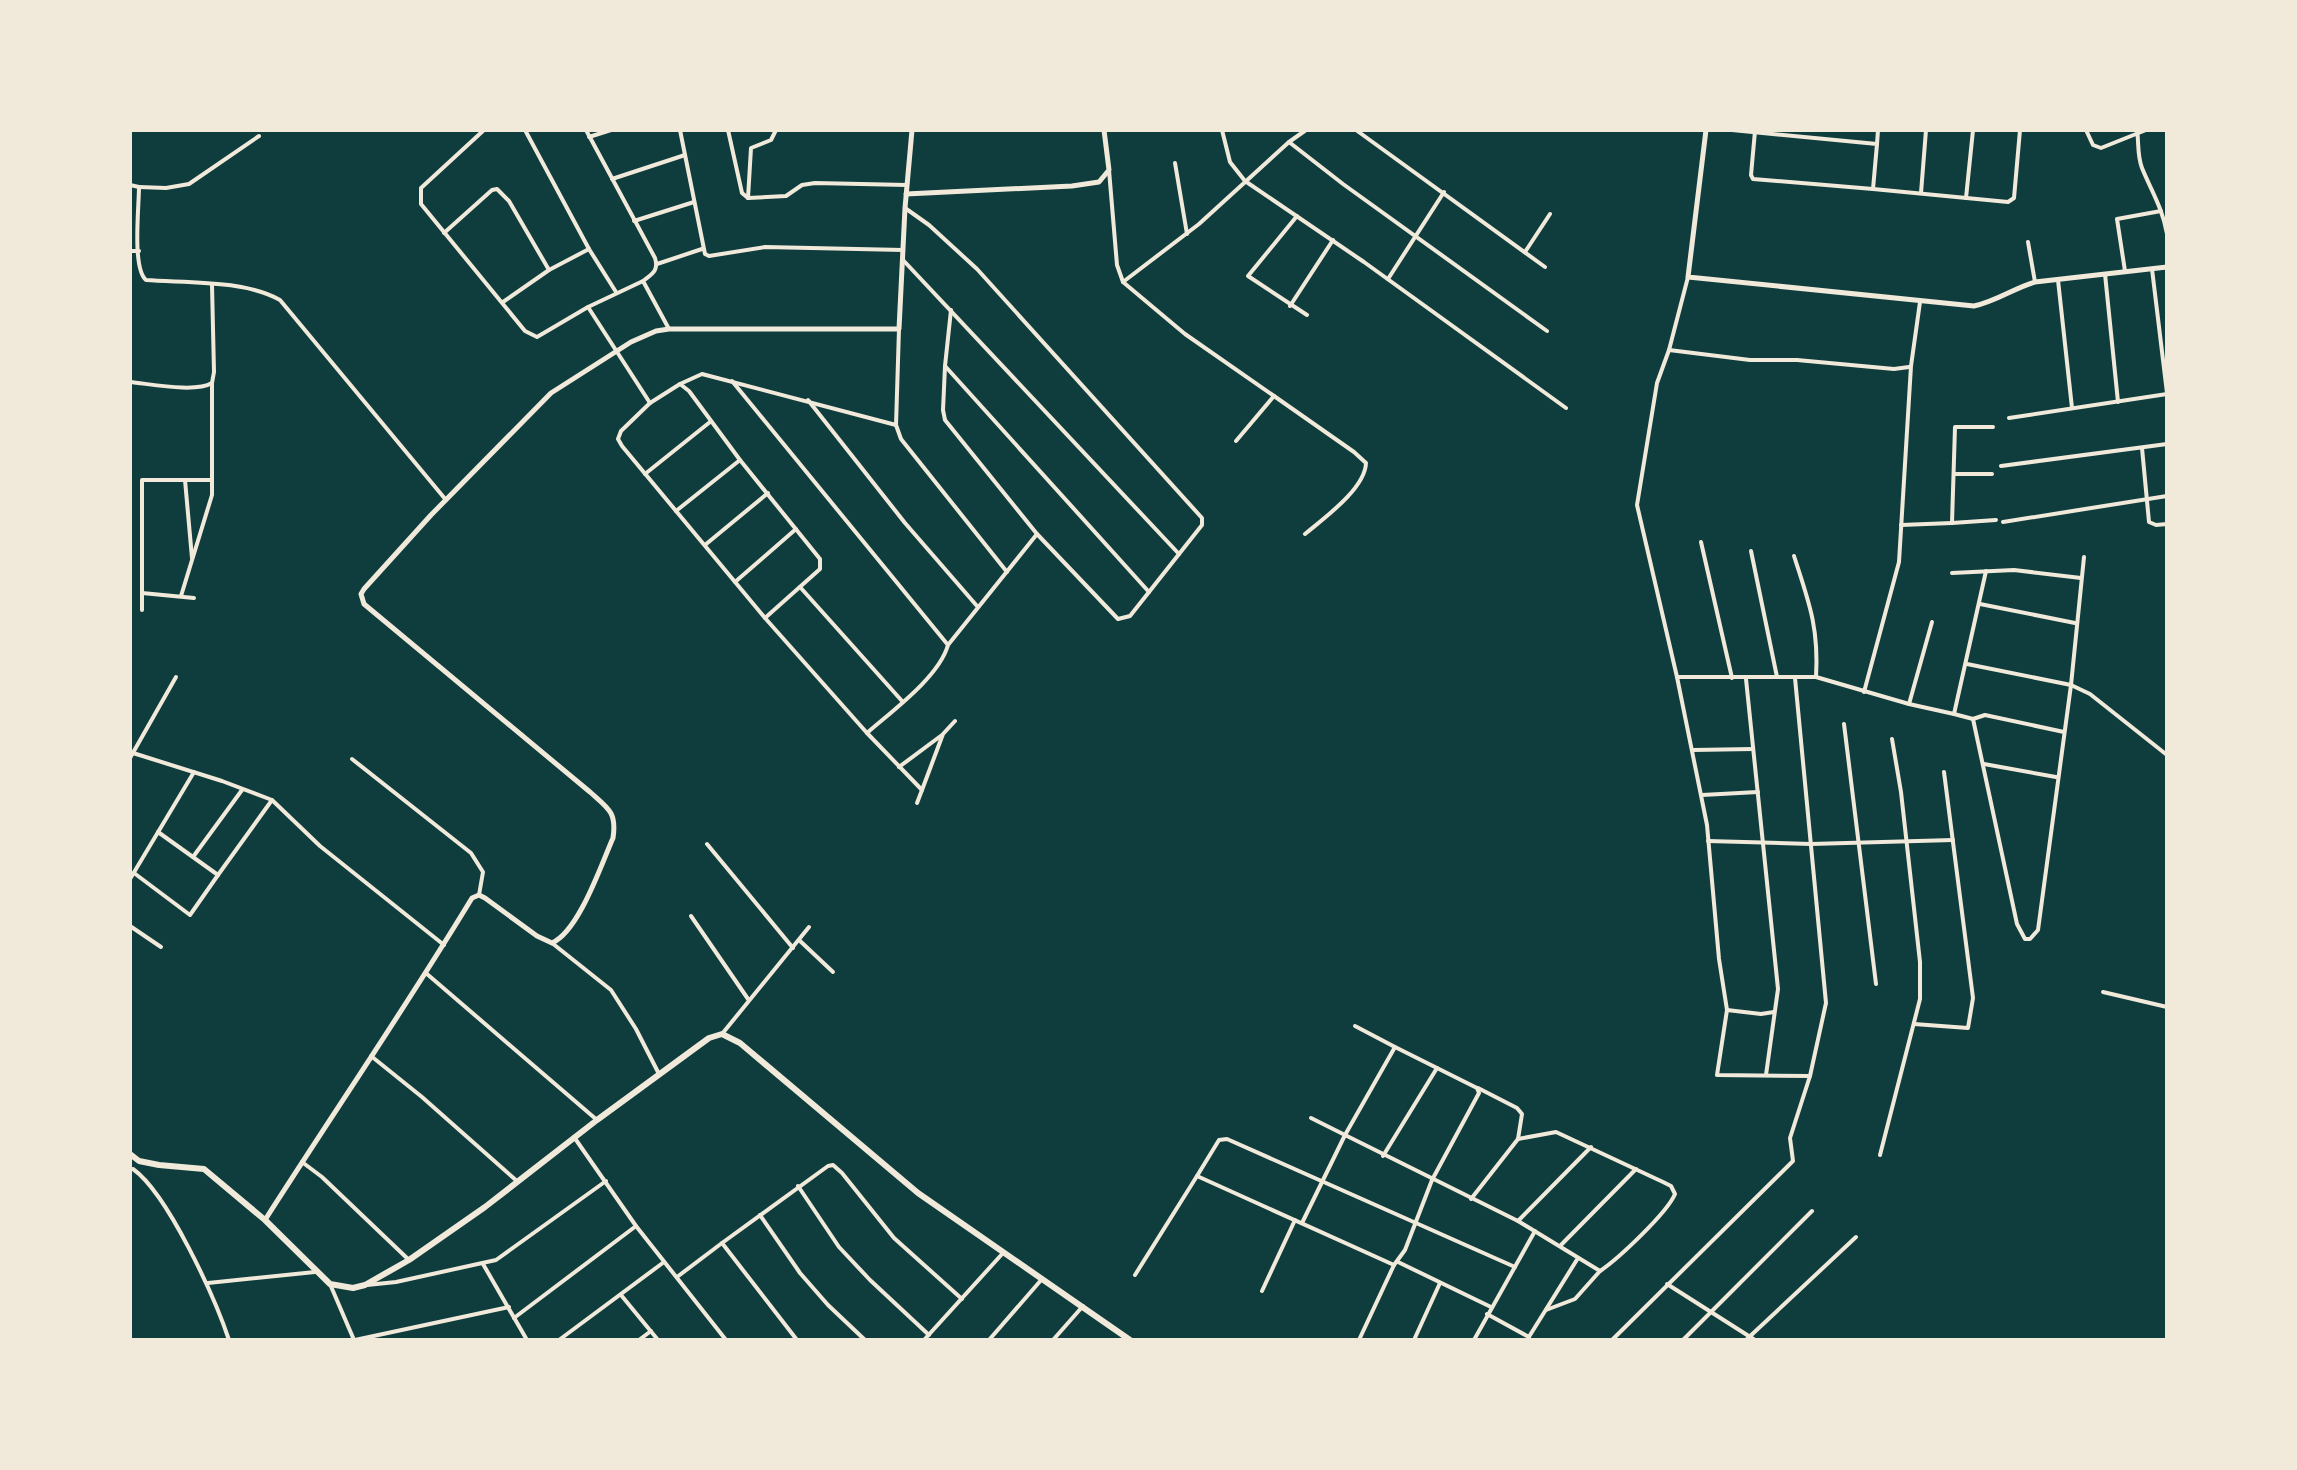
<svg xmlns="http://www.w3.org/2000/svg" width="2297" height="1470" font-family="'IBM Plex Serif',serif">
  <style>
    .lines { fill: none; stroke-linecap: round; stroke-linejoin: round }
    .minor { stroke: #f1e9da; stroke-width: 4 }
    .tertiary { stroke: #f1e9da; stroke-width: 5 }
    .secondary { stroke: #f1e9da; stroke-width: 6 }
  </style>
  <rect width="100%" height="100%" fill="#0f3d3e"/>
  <g class="lines">
    <g class="minor">
      <polyline points="484,130 421,188 421,204 525,331 537,337 588,307"/>
      <polyline points="525,130 589,249 616,292"/>
      <path d="M586,130L655,258C659,271 652,274 643,281"/>
      <polyline points="680,130 705,254 709,256 765,247 903,250"/>
      <polyline points="728,130 742,193 748,198"/>
      <polyline points="1222,130 1230,162 1245,181 1364,262 1566,408"/>
      <polyline points="1356,130 1545,267"/>
      <polyline points="1732,130 1877,144 1873,189 2008,202 2014,198 2020,130"/>
      <polyline points="2086,130 2093,145 2101,148 2146,130"/>
      <path d="M2137,130C2139,143 2137,155 2142,168C2151,190 2163,209 2167,234"/>
      <polyline points="1755,131 1751,175 1753,179 1873,189"/>
      <polyline points="589,137 611,130"/>
      <polyline points="1289,142 1343,184 1547,331"/>
      <polyline points="1877,144 1878,130"/>
      <polyline points="1175,163 1187,234"/>
      <polyline points="1109,170 1117,265 1123,282 1199,224 1289,142 1306,130"/>
      <polyline points="612,179 685,155"/>
      <path d="M130,185L139,187C139,207 132,268 146,280C187,283 245,280 280,300L446,500"/>
      <polyline points="139,187 166,188 189,184 259,136"/>
      <polyline points="1921,193 1926,130"/>
      <polyline points="748,198 786,196 802,185 815,183 907,185"/>
      <polyline points="748,198 751,148 771,140 776,130"/>
      <polyline points="1966,198 1973,130"/>
      <polyline points="905,208 929,225 977,269 1202,518 1202,525 1130,616 1118,619 1037,534 945,420 943,410 945,366"/>
      <polyline points="1297,216 1248,276 1307,315"/>
      <polyline points="634,221 694,202"/>
      <polyline points="444,233 492,190 497,189 509,201 549,270"/>
      <polyline points="2028,242 2035,282"/>
      <polyline points="130,251 139,251"/>
      <polyline points="1525,252 1550,214"/>
      <polyline points="903,260 1179,554"/>
      <polyline points="657,264 702,249"/>
      <polyline points="2152,269 2167,393"/>
      <polyline points="2125,271 2117,219 2161,211"/>
      <polyline points="2105,274 2118,402"/>
      <polyline points="1688,277 1669,350 1657,383 1637,505 1677,677 1707,825 1719,959 1727,1010 1717,1075 1810,1076"/>
      <polyline points="1388,279 1444,192"/>
      <polyline points="2058,280 2072,408"/>
      <polyline points="1123,282 1185,334 1274,396 1236,441"/>
      <polyline points="503,302 549,270 589,249"/>
      <polyline points="1290,306 1333,240"/>
      <polyline points="951,310 945,366 1149,592"/>
      <polyline points="669,329 643,281 588,307 650,403 680,384 689,391 740,460 820,559 820,569 765,618"/>
      <polyline points="899,329 896,425 901,439 1007,572"/>
      <polyline points="1669,350 1750,360 1797,360 1894,369 1909,367"/>
      <polyline points="732,381 948,645 1037,534"/>
      <path d="M130,382C151,384 195,393 212,383L214,372L212,285"/>
      <polyline points="680,384 702,374 896,425"/>
      <path d="M1274,396L1354,452L1366,463C1365,489 1324,518 1305,534"/>
      <polyline points="808,400 905,523 977,606"/>
      <path d="M650,403L621,431L618,439L622,446L765,618L867,733C892,711 939,677 948,645"/>
      <polyline points="2009,418 2167,394"/>
      <polyline points="1993,427 1955,427 1952,523 1996,520"/>
      <polyline points="2142,448 2149,522 2156,525 2167,524"/>
      <polyline points="2001,466 2167,444"/>
      <polyline points="645,474 710,422"/>
      <polyline points="1954,474 1992,474"/>
      <polyline points="185,480 192,558"/>
      <polyline points="676,511 740,460"/>
      <polyline points="2003,522 2167,496"/>
      <polyline points="1901,525 1952,523"/>
      <polyline points="1701,542 1732,678"/>
      <polyline points="705,545 768,493"/>
      <polyline points="1751,551 1777,677"/>
      <path d="M1794,556C1809,602 1819,628 1816,677"/>
      <polyline points="1952,573 2014,570 2081,578"/>
      <polyline points="735,582 796,529"/>
      <polyline points="800,587 902,701"/>
      <polyline points="142,593 194,598"/>
      <polyline points="181,596 212,495 212,383"/>
      <polyline points="1980,604 2075,623"/>
      <polyline points="142,610 142,480 212,480"/>
      <polyline points="1967,664 2071,685 2090,694 2167,755"/>
      <polyline points="1677,677 1816,677 1909,704 1954,714 1986,571"/>
      <polyline points="1746,679 1778,989 1766,1075"/>
      <polyline points="1864,692 1899,562 1911,366 1920,302"/>
      <polyline points="1909,704 1932,622"/>
      <polyline points="1954,714 1973,719 1985,715 2064,732"/>
      <polyline points="1973,719 2017,924 2025,939 2030,939 2038,930 2071,685 2084,557"/>
      <polyline points="1844,724 1876,984"/>
      <polyline points="867,733 922,790 943,734 955,721"/>
      <polyline points="1693,750 1753,749"/>
      <polyline points="133,753 222,781 272,800 320,846 444,945"/>
      <polyline points="130,758 176,677"/>
      <polyline points="352,759 471,853 483,872 479,895"/>
      <polyline points="1984,764 2056,777"/>
      <polyline points="899,767 942,735"/>
      <polyline points="1702,795 1758,792"/>
      <polyline points="917,803 922,790"/>
      <polyline points="1708,841 1811,844 1953,840"/>
      <polyline points="707,844 793,948"/>
      <polyline points="193,857 242,790"/>
      <polyline points="134,873 190,915 218,875 158,832"/>
      <polyline points="218,875 272,800"/>
      <polyline points="130,879 194,772"/>
      <polyline points="691,916 748,999"/>
      <polyline points="130,926 161,947"/>
      <polyline points="799,940 833,972"/>
      <polyline points="552,943 611,990 636,1029 659,1074"/>
      <polyline points="427,974 597,1120"/>
      <polyline points="2103,992 2167,1007"/>
      <polyline points="1727,1010 1761,1014 1774,1012"/>
      <polyline points="1914,1024 1968,1028 1973,998 1944,772"/>
      <polyline points="1355,1026 1395,1047"/>
      <polyline points="722,1034 809,927"/>
      <polyline points="371,1056 422,1097 518,1182"/>
      <polyline points="574,1137 636,1226 726,1340"/>
      <polyline points="1880,1155 1920,999 1920,962 1901,792 1892,739"/>
      <polyline points="1383,1156 1437,1068"/>
      <polyline points="302,1162 322,1177 409,1260"/>
      <path d="M133,1169C168,1194 215,1298 229,1340"/>
      <polyline points="1197,1176 1219,1140 1227,1139 1515,1267"/>
      <polyline points="798,1186 839,1247 870,1280 929,1335"/>
      <polyline points="1471,1199 1518,1139 1522,1114 1517,1108 1478,1088"/>
      <polyline points="760,1215 800,1273 828,1305 865,1340"/>
      <polyline points="1518,1221 1591,1147"/>
      <polyline points="1302,1223 1345,1135 1311,1118"/>
      <polyline points="1560,1246 1636,1169"/>
      <polyline points="1398,1262 1491,1307"/>
      <polyline points="483,1264 527,1340"/>
      <path d="M1394,1265L1405,1250L1432,1180L1479,1093L1477,1088L1395,1047L1345,1135L1518,1221L1600,1271C1618,1259 1667,1213 1675,1194L1671,1186L1663,1182L1556,1132L1518,1139"/>
      <polyline points="1135,1275 1197,1176 1394,1265 1359,1340"/>
      <polyline points="677,1277 722,1243"/>
      <polyline points="208,1283 315,1272"/>
      <polyline points="330,1284 354,1340"/>
      <polyline points="1667,1284 1755,1340"/>
      <polyline points="367,1285 396,1282 496,1260 606,1181"/>
      <polyline points="1262,1291 1295,1220"/>
      <polyline points="621,1295 658,1340"/>
      <polyline points="1546,1310 1575,1299 1600,1271"/>
      <polyline points="1487,1314 1529,1337"/>
      <polyline points="514,1318 636,1226"/>
      <polyline points="355,1340 509,1307"/>
      <polyline points="559,1340 664,1262"/>
      <polyline points="639,1340 651,1331"/>
      <polyline points="797,1340 722,1243 828,1166 833,1165 842,1173 894,1238 962,1299"/>
      <polyline points="924,1340 1003,1253"/>
      <polyline points="989,1340 1042,1279"/>
      <polyline points="1053,1340 1083,1306"/>
      <polyline points="1414,1340 1440,1283"/>
      <polyline points="1474,1340 1535,1231"/>
      <polyline points="1527,1340 1578,1258"/>
      <polyline points="1612,1340 1793,1161 1790,1138 1810,1076 1826,1003 1795,678"/>
      <polyline points="1683,1340 1812,1211"/>
      <polyline points="1746,1340 1856,1237"/>
    </g>
    <g class="tertiary">
      <path d="M1706,130L1688,277L1974,306C1997,301 2014,288 2035,282L2167,267"/>
      <polyline points="906,194 1072,186 1099,182 1109,170 1104,130"/>
      <path d="M265,1220C334,1112 406,1007 472,898L479,895L485,898L537,936L552,943C579,931 601,865 613,838C617,812 608,808 590,792L364,604L361,594L364,589L431,515L551,393L631,342L656,331L669,329H899L905,208L912,130"/>
    </g>
    <polyline class="secondary" points="130,1154 139,1161 159,1165 204,1169 265,1220 330,1284 353,1288 365,1285 409,1260 485,1207 597,1120 709,1038 722,1034 740,1043 918,1193 1130,1340"/>
  </g>
  <rect width="2297" height="1470" fill="none" stroke="#f1e9da" stroke-width="264"/>
</svg>
